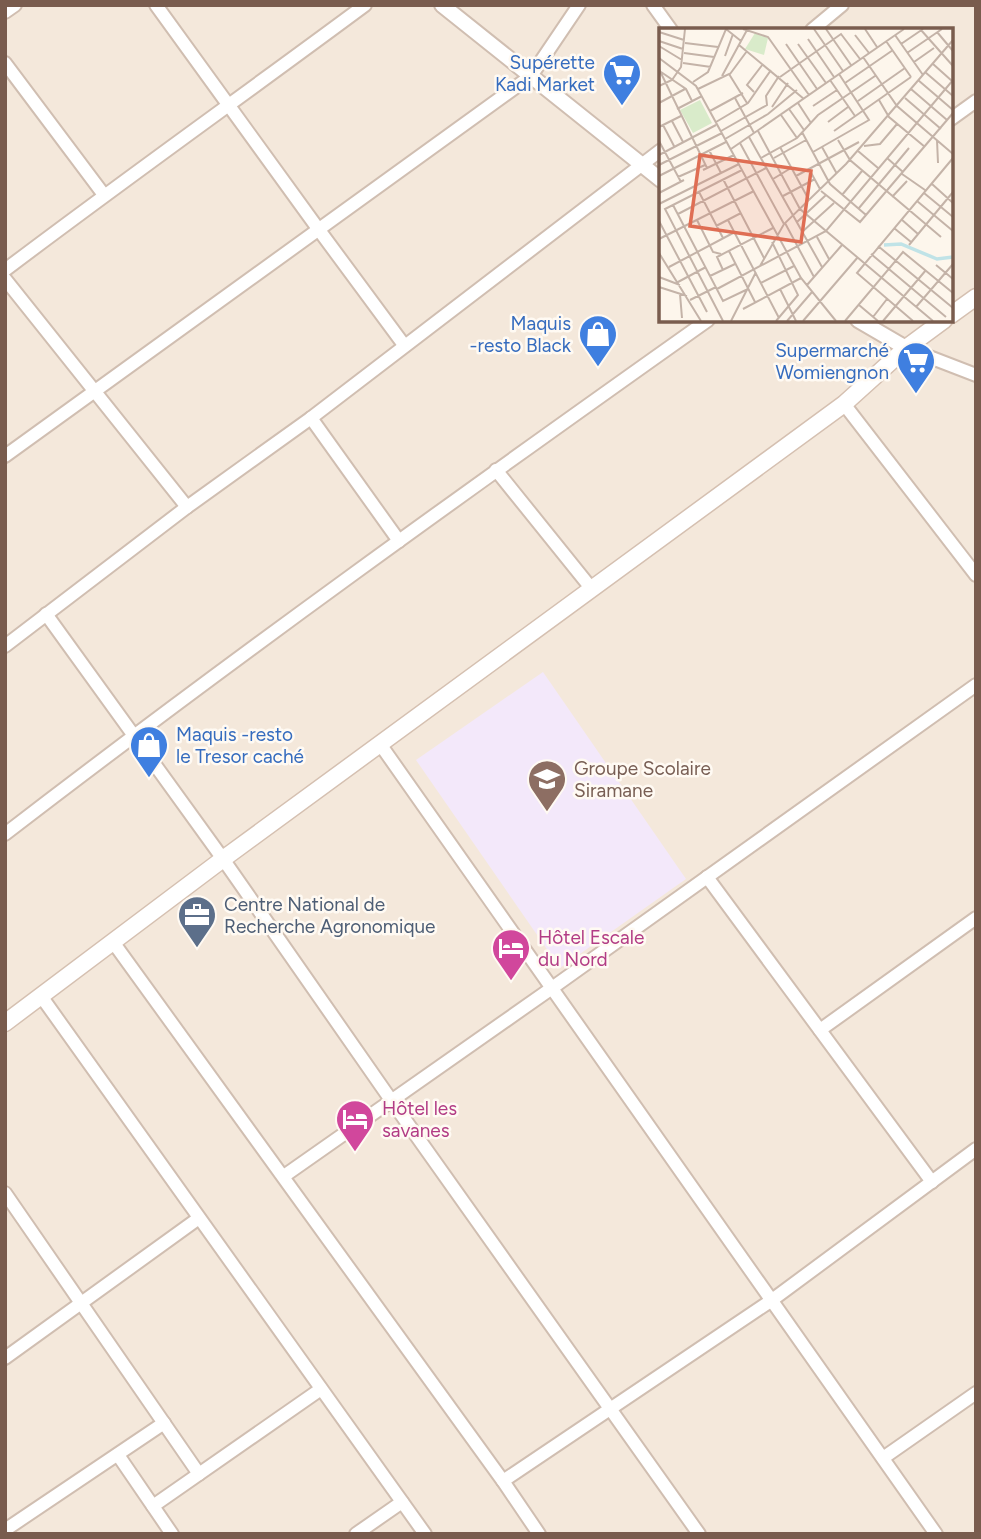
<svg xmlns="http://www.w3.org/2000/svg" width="981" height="1539" font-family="Figtree,sans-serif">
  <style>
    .residential { fill: #f4e8db; fill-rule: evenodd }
    .education { fill: #f3e8fa }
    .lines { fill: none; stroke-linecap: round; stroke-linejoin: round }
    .minor-casing { stroke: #d0beb1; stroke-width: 16 }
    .tertiary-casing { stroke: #d0beb1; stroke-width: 18 }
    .secondary-casing { stroke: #d5c0b1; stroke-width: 19 }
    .minor { stroke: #fff; stroke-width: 12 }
    .tertiary { stroke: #fff; stroke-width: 14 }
    .secondary { stroke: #fff; stroke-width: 16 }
    .labels { text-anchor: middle; stroke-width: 5; stroke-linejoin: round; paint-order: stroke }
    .shop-label { font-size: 19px; fill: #366cbe; stroke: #fffaf3; text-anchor: end }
    .education-label { font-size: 19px; fill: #785e54; stroke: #fffaf3; text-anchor: start }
    .service-label { font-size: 19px; fill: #4e5e75; stroke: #fffaf3; text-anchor: start }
    .hotel-label { font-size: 19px; fill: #b23c85; stroke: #fffaf3; text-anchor: start }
    .inset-river { fill: none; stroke: #c0e3e7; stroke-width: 3.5 }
    .inset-road { fill: none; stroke: #c4b3a8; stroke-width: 2 }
    .view { fill: #df6e54; fill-opacity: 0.15; stroke: #df6e54; stroke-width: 3.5 }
    .inset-edge { fill: none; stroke: #795c4e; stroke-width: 3.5 }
  </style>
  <rect width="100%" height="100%" fill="#fdf6ec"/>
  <path class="residential" d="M5,5H976V1534H5ZM661,30H951V320H661Z"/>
  <polygon class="education" points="543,672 686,879 560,968 416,760"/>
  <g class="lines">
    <defs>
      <g id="minor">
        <polyline points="156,5 319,230 404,345"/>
        <polyline points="653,5 671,30"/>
        <polyline points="5,12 15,5"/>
        <polyline points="812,30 842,5"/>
        <polyline points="5,63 104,195"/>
        <polyline points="951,119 976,101"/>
        <path d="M5,270C124,180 245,94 365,5"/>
        <polyline points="5,279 187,507"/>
        <polyline points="906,348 976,375"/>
        <polyline points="844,404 976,575"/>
        <polyline points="311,418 399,541"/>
        <polyline points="5,456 531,76 579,5"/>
        <polyline points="496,470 591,588"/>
        <polyline points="46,614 223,859 391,1100 699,1534"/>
        <polyline points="5,646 187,507 311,418 661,150"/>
        <polyline points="380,744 936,1534"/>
        <path d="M5,834C235,657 471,488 708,320"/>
        <polyline points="707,877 932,1182"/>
        <polyline points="113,942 503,1481 539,1534"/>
        <polyline points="41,996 425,1534"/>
        <polyline points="820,1030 976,918"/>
        <polyline points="284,1176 552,988 976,685"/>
        <polyline points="5,1193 199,1474"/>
        <polyline points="5,1358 199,1218"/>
        <polyline points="118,1455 172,1534"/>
        <polyline points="883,1458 976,1393"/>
        <polyline points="503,1481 772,1300 976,1149"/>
        <polyline points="153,1506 321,1389"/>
        <polyline points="5,1530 164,1423"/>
        <polyline points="356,1534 402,1502"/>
      </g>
      <g id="tertiary">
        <polyline points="442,5 661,180"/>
        <polyline points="858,320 906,348"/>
      </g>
      <g id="secondary">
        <polyline points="951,315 976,297"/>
        <polyline points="5,1023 223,859 844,404 906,348 944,320"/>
      </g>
    </defs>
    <use href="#minor" class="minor-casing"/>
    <use href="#tertiary" class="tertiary-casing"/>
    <use href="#secondary" class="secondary-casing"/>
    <use href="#minor" class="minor"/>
    <use href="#tertiary" class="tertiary"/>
    <use href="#secondary" class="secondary"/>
  </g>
  <defs>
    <symbol id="supermarket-pin" viewBox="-11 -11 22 30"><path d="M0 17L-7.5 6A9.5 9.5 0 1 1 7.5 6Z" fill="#3f7fe0" stroke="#fffaf3"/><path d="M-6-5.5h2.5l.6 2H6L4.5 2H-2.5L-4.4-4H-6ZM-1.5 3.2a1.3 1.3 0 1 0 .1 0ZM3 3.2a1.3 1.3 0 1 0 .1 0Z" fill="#fff"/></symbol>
    <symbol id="shop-pin" viewBox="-11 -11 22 30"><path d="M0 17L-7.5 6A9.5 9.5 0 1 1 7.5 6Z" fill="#3f7fe0" stroke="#fffaf3"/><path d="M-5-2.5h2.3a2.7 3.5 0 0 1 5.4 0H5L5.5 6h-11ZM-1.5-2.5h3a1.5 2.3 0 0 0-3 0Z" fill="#fff"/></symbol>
    <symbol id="school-pin" viewBox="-11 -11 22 30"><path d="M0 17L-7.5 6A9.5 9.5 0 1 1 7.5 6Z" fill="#8d6e63" stroke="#fffaf3"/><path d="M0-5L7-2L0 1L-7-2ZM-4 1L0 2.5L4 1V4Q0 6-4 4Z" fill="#fff"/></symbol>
    <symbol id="office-pin" viewBox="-11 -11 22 30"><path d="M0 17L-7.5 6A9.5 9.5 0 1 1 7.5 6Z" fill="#5c6f8a" stroke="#fffaf3"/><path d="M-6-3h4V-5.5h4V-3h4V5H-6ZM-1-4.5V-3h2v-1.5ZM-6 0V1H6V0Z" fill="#fff"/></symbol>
    <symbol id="hotel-pin" viewBox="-11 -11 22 30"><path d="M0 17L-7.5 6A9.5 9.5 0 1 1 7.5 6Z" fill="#d1479c" stroke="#fffaf3"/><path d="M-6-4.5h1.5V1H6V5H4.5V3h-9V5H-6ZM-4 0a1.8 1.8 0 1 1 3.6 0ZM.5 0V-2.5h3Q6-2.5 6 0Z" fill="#fff"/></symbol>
  </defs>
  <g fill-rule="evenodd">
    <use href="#supermarket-pin" x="600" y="51" width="44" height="60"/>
    <use href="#shop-pin" x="576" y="312" width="44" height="60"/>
    <use href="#supermarket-pin" x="894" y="339" width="44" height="60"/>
    <use href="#shop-pin" x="127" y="723" width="44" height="60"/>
    <use href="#school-pin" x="525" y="757" width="44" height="60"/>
    <use href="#office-pin" x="175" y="893" width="44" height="60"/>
    <use href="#hotel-pin" x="489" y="926" width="44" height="60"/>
    <use href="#hotel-pin" x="333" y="1097" width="44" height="60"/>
  </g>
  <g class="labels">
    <g class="shop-label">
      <text x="595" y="69">Supérette<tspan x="595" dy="22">Kadi Market</tspan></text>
      <text x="571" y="330">Maquis<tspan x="571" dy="22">-resto Black</tspan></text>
      <text x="889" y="357">Supermarché<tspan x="889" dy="22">Womiengnon</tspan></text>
      <text x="176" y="741" text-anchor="start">Maquis -resto<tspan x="176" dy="22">le Tresor caché</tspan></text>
    </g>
    <g class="education-label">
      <text x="574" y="775">Groupe Scolaire<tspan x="574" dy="22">Siramane</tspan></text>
    </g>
    <g class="service-label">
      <text x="224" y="911">Centre National de<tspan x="224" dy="22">Recherche Agronomique</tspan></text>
    </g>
    <g class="hotel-label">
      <text x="538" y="944">Hôtel Escale<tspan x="538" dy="22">du Nord</tspan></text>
      <text x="382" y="1115">Hôtel les<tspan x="382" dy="22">savanes</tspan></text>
    </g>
  </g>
  <g transform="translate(659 28)">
    <rect width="294" height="294" fill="#fdf6ec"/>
    <path d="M96,5L109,10L105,27L86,21ZM41,72L53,95L34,105L21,82Z" fill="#d9ebca"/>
    <path class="inset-river" d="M225,217L242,216L278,231L294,229"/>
    <path class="inset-road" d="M84,1L109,9L150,67M155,1L184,43M167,1L192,37M206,1L218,19M262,2L294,38M0,4L25,12M278,4L294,23M196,7L210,25M236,7L264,47M149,11L175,49M0,13L24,21M227,13L252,49M26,15L59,19M127,16L158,61M139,16L167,55M242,16L264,1M80,17L145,71M0,18L23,32M25,25L55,29M248,25L283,1M66,28L74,6M204,29L238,78L294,126M0,30L37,58L142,250L177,293M255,34L275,20M24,35L52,39M274,36L293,53M0,41L48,140M2,44L27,61L33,73M266,44L294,68M71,46L88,23M63,48L88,2M121,49L182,6L201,31M171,52L196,88M259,52L294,82M34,54L49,44L67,1L82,13M186,55L234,22M0,58L13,52L22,39L26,1M39,61L70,46L88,75M252,61L288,92M95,64L88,57L104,36M76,70L95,105M246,70L282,101M220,72L230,89L266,119M199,73L246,40M0,75L26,61M139,75L152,95M154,78L178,62M113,79L129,55M18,81L43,68M130,81L145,102M51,83L84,65M122,87L138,110M13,93L24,114M57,94L89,75L112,42M169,94L189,79M4,97L15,118M0,99L22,88M62,103L108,77L107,68L120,48M99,103L141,181L274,293M175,103L252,49M143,104L171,156L207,187M90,109L163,239M66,111L109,86L138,62M179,112L191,132L282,209M278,112L279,135M0,113L22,154M81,115L125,196M205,118L221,116L238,96M121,119L150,172M163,119L178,146M72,121L245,1M50,122L62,145M199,123L219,140M154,124L210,92L180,46M0,127L57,97M102,130L138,110L159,87L216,48M115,130L147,112M228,130L244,144M0,137L63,105M150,141L161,161M44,142L75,127M243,146L266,162M0,148L67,114M137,148L200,114M19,149L46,137M64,151L105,230M114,151L132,140M273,156L294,175M162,163L201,194L294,85M40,164L64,210M0,165L25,152M265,165L294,189M183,167L203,143M124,168L156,151M233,169L248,153M258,173L294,203M0,176L80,136M14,177L64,273L89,261M200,180L250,120M19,186L107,140M242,191L259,206M38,192L54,224L62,226M69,192L120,290M0,193L48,284M138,194L167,167M126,195L155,249M57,198L82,185M235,200L252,214M143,204L175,175M158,209L170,231M0,211L95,163M113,214L139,267L117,293M250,217L294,164M219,218L294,280M70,223L96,274M0,225L42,293M212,226L287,289M277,237L294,251M101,238L125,196L187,136L294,12M10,239L76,204M64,242L58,229L114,200M51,248L76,236M0,249L21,257M19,254L47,239M102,255L135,238M148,257L183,217M0,259L28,268M58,261L167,203L294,52M121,261L137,293M21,266L23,290M31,272L57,259M200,277L219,293M257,279L294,236M84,281L142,250M214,289L228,271M64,293L6,181L83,142M72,293L97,244M128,293L153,264M144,293L199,229M186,293L244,224L294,265M224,293L267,242M254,293L198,245L294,130"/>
    <path class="view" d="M41,127L152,143L142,214L31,198Z"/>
    <rect width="294" height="294" class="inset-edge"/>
  </g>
  <rect width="981" height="1539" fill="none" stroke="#795c4e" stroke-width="14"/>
</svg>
